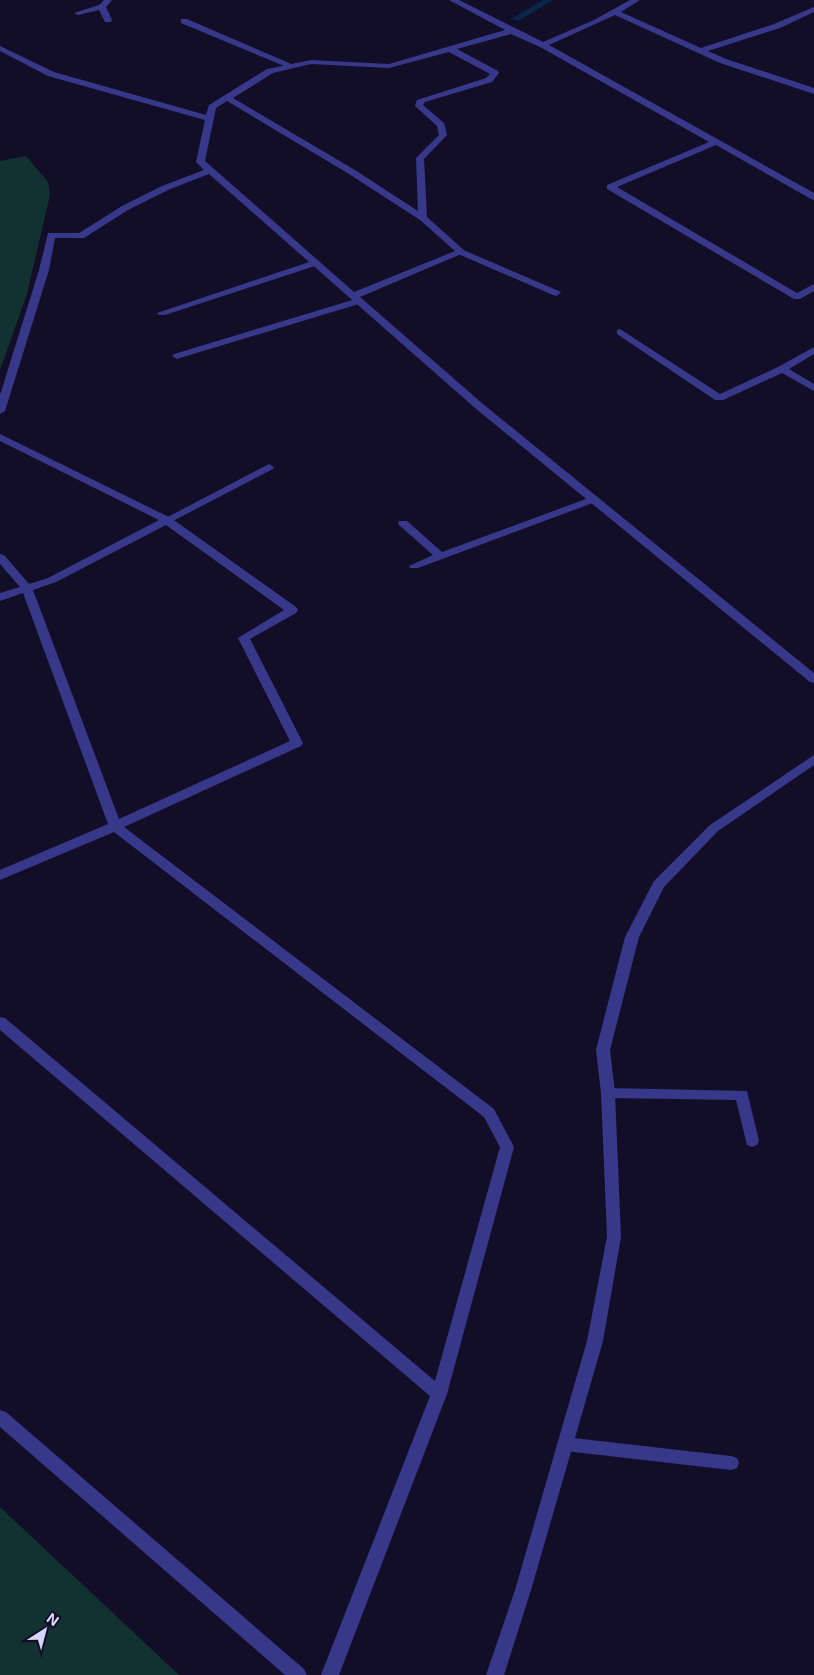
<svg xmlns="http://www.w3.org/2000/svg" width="814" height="1675" font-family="Inter,sans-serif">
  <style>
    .green { fill: #113230 }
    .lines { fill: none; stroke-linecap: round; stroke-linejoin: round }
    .stream { fill: #0a254c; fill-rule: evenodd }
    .lane { fill: #373889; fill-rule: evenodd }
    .street { fill: #373889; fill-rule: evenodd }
  </style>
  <rect width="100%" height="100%" fill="#120e28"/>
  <g class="green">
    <polygon points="26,156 48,182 50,195 27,294 0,370 0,161"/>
    <polygon points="0,1507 179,1675 0,1675"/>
  </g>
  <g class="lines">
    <polygon class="stream" points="543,0 553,0 518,21 511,19"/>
    <g class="lane">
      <polygon points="104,0 112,0 106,7 112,20 111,22 105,22 99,10 78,15 74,13 99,5"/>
      <polygon points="181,19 187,19 296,66 289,68 181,23"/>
      <polygon points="461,249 559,291 561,293 556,296 553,295 458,254 458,250"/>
      <polygon points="315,260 318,261 318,265 165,315 159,315 157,313"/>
      <polygon points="359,298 364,301 362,303 180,358 177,359 172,356 174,354"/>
      <polygon points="269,464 274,467 273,469 171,522 163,522 162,520"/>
      <polygon points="594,496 598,497 598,501 418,568 410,568 409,566 433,555 399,525 398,523 399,521 407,521 442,552"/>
      <polygon points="608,1088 747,1091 759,1141 757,1145 752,1147 747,1145 736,1100 608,1098 603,1097 601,1093 603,1089"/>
      <polygon points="565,1437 731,1456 737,1458 739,1463 737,1468 731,1470 565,1451 559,1449 557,1444 559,1439"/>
    </g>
    <g class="street">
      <path d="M449,0H459L543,42L594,20L630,0H640L621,12L701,48L774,24L814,7V12L780,28L708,51L726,59L814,88V94L720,63L615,15L549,45L814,193V200L811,199L716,145L617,187L797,293L814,284V291L800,299H794L607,189V185L709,142L540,47L511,34L457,49L498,71L499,73L492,82L425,102L423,105L444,123L447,135L424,159L427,217L466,252L360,297L483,404L814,673V683L810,682L475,408L209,174L168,190L128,210L84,238H55L49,270L5,411L0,414V395L39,270L48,233H79L122,206L162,186L204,170L196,162L205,120L48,76L0,51V46L54,72L206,115L209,105L267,69L311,60L389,64L505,30ZM449,52L490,74L486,78L417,100L415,106L437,126L439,135L416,158L418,211L355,170L233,98L273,73L311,64L389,68ZM227,101L349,174L420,220L455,251L354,292L205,161L216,108Z"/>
      <polygon points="620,329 720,394 778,367 814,347 814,354 789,369 814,384 814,391 782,373 723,400 715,400 617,334 617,330"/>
      <path d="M0,434L171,518L296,607L298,610L296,613L250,639L303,743L301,746L124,827L494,1109L514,1147L447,1394L339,1675H321L430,1396L0,1030V1017L5,1018L435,1381L500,1147L484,1117L114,832L0,880V870L108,824L23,593L0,601V593L20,587L0,564V554L4,555L29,584L48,578L159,520L0,441ZM166,525L284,610L238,638L290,741L119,819L33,590L56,582Z"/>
      <polygon points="814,755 814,765 718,831 664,887 639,937 610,1050 615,1093 621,1237 603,1341 531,1590 504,1675 486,1675 515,1590 587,1341 607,1237 601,1093 596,1050 625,937 654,881 710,825"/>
      <polygon points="0,1410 6,1412 304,1669 307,1675 285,1675 0,1427"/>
    </g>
  </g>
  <g transform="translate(45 1630) rotate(36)" stroke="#120e28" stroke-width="4" paint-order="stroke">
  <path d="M0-4L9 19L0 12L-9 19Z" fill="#d8d6ff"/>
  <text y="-8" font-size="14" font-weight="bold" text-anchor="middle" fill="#d8d6ff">N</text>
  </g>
</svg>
